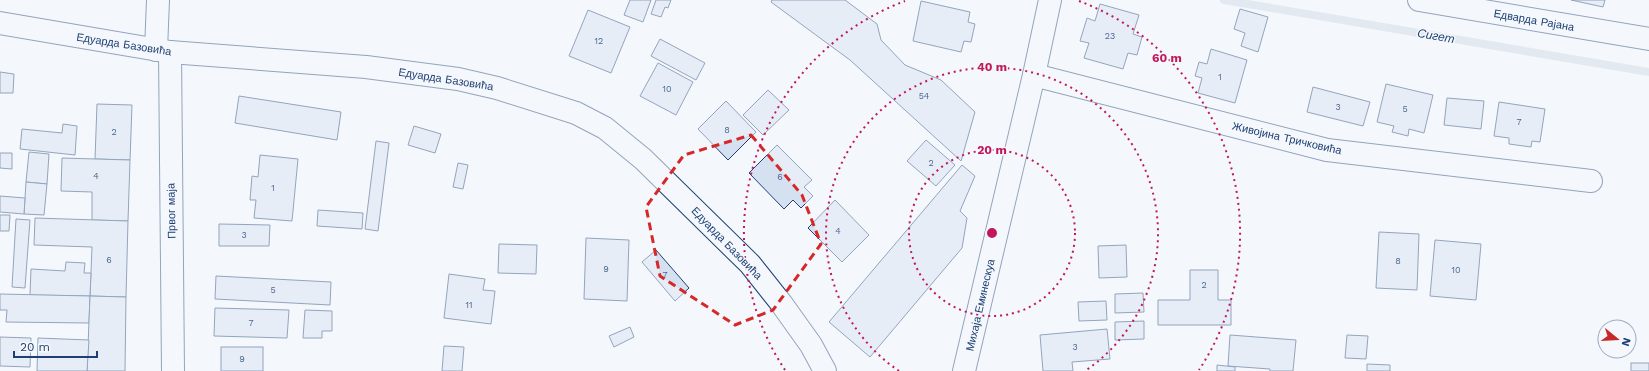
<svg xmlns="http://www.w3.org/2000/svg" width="1649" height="371" font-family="'Work Sans',sans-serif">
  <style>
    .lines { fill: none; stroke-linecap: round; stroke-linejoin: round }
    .stream { stroke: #cfd7e4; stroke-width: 8 }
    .building { fill: #d5e0f0; stroke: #1d3f73 }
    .minor-casing { stroke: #1d3f73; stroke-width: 24 }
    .minor { stroke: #f4f7fb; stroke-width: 22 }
    .marked { fill: none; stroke: #d62828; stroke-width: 3; stroke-dasharray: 8 5; stroke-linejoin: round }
    .ring { fill: none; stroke: #c2185b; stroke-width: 2; stroke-dasharray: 2 4 }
    .labels { text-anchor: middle; stroke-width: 3; stroke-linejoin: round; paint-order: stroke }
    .number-label { font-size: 9px; fill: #4b6792 }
    .street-label { font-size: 11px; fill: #1d3f73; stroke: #f4f7fb }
    .water-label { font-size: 12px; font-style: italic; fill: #1d3f73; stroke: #f4f7fb }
    .centre { fill: #c2185b; stroke: #f4f7fb; stroke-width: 2 }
    .ring-label { font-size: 12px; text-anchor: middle; font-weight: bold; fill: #c2185b; stroke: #f4f7fb; stroke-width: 3; stroke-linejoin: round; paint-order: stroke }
  </style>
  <rect width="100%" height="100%" fill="#f4f7fb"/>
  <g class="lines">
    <polyline class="stream" points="1224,0 1649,72"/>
  </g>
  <g class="building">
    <polygon points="630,0 651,0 643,22 624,15"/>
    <polygon points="656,0 671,0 668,8 665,7 661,17 651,14"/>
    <polygon points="772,0 845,0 877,24 881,40 905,65 941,80 975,112 961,161 850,60 771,2"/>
    <polygon points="1571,0 1605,0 1603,7"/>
    <polygon points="921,1 970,12 968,22 975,24 971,42 964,41 961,52 913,41"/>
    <polygon points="1100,4 1139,15 1133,34 1142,37 1137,55 1128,53 1123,69 1084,58 1089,43 1080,41 1087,18 1095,21"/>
    <polygon points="1240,9 1268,17 1258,52 1241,46 1245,33 1234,29"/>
    <polygon points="588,10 630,27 611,73 569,56"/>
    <polygon points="660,39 705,63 696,80 651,56"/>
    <polygon points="1211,49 1247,60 1235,103 1198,93 1202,78 1195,76 1199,62 1207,64"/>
    <polygon points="658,63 693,82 676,115 640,96"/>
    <polygon points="0,72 14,74 13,93 0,93"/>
    <polygon points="1386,84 1433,95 1424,133 1409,129 1408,136 1392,132 1394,126 1377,122"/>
    <polygon points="1313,87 1370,102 1363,126 1307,112"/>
    <polygon points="768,90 789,110 763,135 743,115"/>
    <polygon points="239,96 341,112 337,140 235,123"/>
    <polygon points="1447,98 1484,101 1481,129 1444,125"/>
    <polygon points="726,101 756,132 728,160 698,129"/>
    <polygon points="1499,102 1545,109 1540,142 1532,141 1531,147 1509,144 1509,138 1494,136"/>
    <polygon points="97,104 132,105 130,160 95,159"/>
    <polygon points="63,124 77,126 75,155 20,149 22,129 62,133"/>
    <polygon points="414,126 441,134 435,153 408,145"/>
    <polygon points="926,140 955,165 936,186 907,161"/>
    <polygon points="376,141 389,143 378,231 365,229"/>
    <polygon points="777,145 812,180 804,187 813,196 801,208 793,200 784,209 749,173"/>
    <polygon points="29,152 49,154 47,184 26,182"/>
    <polygon points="0,153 12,153 12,169 0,168"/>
    <polygon points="260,155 298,159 292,221 254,218 256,200 250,200 252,176 258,177"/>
    <polygon points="62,158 130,160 128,221 92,220 92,192 61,191"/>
    <polygon points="458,163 468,165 463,189 453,187"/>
    <polygon points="962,165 975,176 960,211 967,218 962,248 870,357 829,322"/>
    <polygon points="26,182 47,184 44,215 24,214"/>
    <polygon points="0,196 25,198 24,214 0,212"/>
    <polygon points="835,200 869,235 842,262 808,228"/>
    <polygon points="318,210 363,213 362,229 317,226"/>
    <polygon points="0,215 10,215 9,231 0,231"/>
    <polygon points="35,218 128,221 126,297 90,296 92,247 34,245"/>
    <polygon points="16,219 30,220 25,288 12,287"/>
    <polygon points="219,224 270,225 269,246 219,246"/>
    <polygon points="1379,232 1419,234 1417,290 1376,288"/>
    <polygon points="586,238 629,240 627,301 584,299"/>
    <polygon points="1435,240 1481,244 1476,300 1430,296"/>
    <polygon points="499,244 537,245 536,274 498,273"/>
    <polygon points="1126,245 1127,277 1099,278 1098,246"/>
    <polygon points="656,250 689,288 675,301 642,262"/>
    <polygon points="66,262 85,263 84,273 91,273 90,296 30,295 31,269 65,271"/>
    <polygon points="1190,270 1218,270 1218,300 1231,300 1231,325 1158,325 1158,300 1190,300"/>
    <polygon points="449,274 485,279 483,290 495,291 491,324 444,318"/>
    <polygon points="216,276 331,282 330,305 215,299"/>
    <polygon points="1143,293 1144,312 1115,313 1115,294"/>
    <polygon points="0,294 90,296 89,323 6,322 7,310 0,310"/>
    <polygon points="90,296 126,297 125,371 87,371"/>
    <polygon points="1106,301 1107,320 1079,321 1078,302"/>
    <polygon points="215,308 289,310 287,338 214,336"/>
    <polygon points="305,310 332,311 332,331 322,331 322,338 303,338"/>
    <polygon points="1144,321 1144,339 1115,340 1115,322"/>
    <polygon points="630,327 634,337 614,347 609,336"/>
    <polygon points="1107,329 1110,359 1072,362 1073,371 1043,371 1040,335"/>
    <polygon points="1230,335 1296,340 1293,371 1270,371 1270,369 1228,366"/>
    <polygon points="1347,335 1368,336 1366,359 1345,358"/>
    <polygon points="0,337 31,338 30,367 0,366"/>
    <polygon points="38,338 89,340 87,371 37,371"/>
    <polygon points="444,346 464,347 462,371 442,371"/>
    <rect x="221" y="347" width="42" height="24"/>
    <rect x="1631" y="363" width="18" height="8"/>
    <polygon points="1367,364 1390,365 1390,371 1367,371"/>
    <polygon points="1217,365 1235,367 1235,371 1217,371"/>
  </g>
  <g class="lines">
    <defs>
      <g id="minor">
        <polyline points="1419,0 1649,39"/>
        <polyline points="0,23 170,52 366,67 458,79 497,88 576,113 605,128 643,159 750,264 781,303 811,345 825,371"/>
        <polyline points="156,50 158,0"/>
        <polyline points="170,52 173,371"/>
        <polyline points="1034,75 1327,150 1591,181"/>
        <polyline points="964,371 1034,75 1050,0"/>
      </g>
    </defs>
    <use href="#minor" class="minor-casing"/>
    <use href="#minor" class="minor"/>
  </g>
  <path d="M0 0H1649V371H0ZM751,135L802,195L821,244L773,310L735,325L660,276L646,207L684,155Z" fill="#f4f7fb" fill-opacity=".55" fill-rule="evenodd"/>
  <path class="marked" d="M751,135L802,195L821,244L773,310L735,325L660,276L646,207L684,155Z"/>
  <g class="ring">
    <circle cx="992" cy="233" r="83"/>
    <path d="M899 371A166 166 0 1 1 1085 371"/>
    <path d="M785 370A248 248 0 0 1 905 1M1079 1A248 248 0 0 1 1199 370"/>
  </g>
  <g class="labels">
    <g class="number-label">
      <text x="1110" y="39">23</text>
      <text x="599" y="44">12</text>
      <text x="1220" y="80">1</text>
      <text x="667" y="92">10</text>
      <text x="924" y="99">54</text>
      <text x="1338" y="110">3</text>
      <text x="1405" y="112">5</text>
      <text x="1519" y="125">7</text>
      <text x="727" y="133">8</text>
      <text x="114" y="135">2</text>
      <text x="931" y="166">2</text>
      <text x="96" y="179">4</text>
      <text x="780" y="180">6</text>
      <text x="273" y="191">1</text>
      <text x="838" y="234">4</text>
      <text x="244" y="238">3</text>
      <text x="109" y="263">6</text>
      <text x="1398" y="264">8</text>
      <text x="606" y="272">9</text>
      <text x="1456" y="273">10</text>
      <text x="665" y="278">7</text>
      <text x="1204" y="288">2</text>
      <text x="273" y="293">5</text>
      <text x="469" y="308">11</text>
      <text x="251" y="326">7</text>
      <text x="1075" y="350">3</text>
      <text x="242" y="362">9</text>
    </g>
    <g class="street-label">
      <text transform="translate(1534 20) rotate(10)" y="4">Едварда Рајана</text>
      <text transform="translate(124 44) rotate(9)" y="4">Едуарда Базовића</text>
      <text transform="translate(446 79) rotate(9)" y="4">Едуарда Базовића</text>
      <text transform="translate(1287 138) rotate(13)" y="4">Живојина Тричковића</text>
      <text transform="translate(171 211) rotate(-91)" y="4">Првог маја</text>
      <text transform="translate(727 243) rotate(46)" y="4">Едуарда Базовића</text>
      <text transform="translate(980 305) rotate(-77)" y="4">Михаја Еминескуа</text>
    </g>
    <g class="water-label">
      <text transform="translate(1436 36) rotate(10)" y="4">Сигет</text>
    </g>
  </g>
  <circle cx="992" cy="233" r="6" class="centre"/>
  <g class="ring-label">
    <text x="1167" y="62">60 m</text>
    <text x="992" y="71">40 m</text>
    <text x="992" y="154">20 m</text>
  </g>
  <g transform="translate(1617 339) rotate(108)"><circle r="19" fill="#f4f7fb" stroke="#9eadc5"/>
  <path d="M0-3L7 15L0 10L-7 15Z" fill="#c62828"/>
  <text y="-6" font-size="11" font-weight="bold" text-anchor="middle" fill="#1d3f73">N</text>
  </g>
  <path d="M14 351v6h83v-6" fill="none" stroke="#1d3f73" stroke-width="2"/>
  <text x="20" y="351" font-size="12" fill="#1d3f73" stroke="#f4f7fb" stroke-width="3" paint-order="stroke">20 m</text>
</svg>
